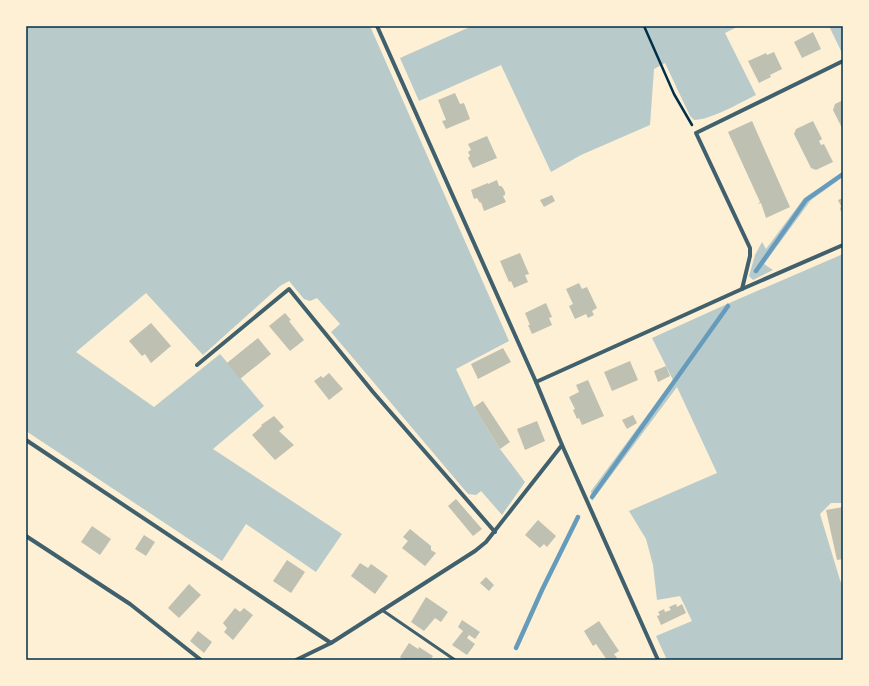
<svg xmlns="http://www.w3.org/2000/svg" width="869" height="686" font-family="'Roboto Serif',serif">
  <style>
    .green { fill: #b9caca }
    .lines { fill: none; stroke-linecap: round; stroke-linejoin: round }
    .stream { stroke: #669bbc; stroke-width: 4.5 }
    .building { fill: #bec0b2 }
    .path { stroke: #003049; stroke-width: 2.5 }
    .service { stroke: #3f606c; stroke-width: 3 }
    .minor { stroke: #3f606c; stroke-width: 4 }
    .neatline { fill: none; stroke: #003049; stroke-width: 1.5 }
  </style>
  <rect width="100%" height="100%" fill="#fdf0d5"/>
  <g class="green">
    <polygon points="26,26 370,26 509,341 456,369 474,407 500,449 525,482 502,515 481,491 476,495 468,494 331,332 340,324 317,298 310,301 304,299 289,281 280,286 203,355 146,293 76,352 154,407 220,354 264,406 213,449 342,534 316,572 246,524 222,561 26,431"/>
    <path d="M472,26H739L725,33L756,95C740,103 710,120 694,120L690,116L665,63L654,69L650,125L581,155L551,172L501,65L419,101L400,58Z"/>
    <polygon points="829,26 843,26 843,55"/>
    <polygon points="843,172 843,177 811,200 764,264 773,270 753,280 749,276 755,255 762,242 766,249 804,198"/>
    <polygon points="843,254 843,503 831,503 820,514 840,580 843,586 843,660 667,660 656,636 692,621 680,596 657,600 653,565 646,539 629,511 717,473 677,387 592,501 591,491 673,380 652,338 727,304"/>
  </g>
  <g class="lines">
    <g class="stream">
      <polyline points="756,271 806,200 843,174"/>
      <polyline points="592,497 728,306"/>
      <polyline points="516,648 542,590 578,517"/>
    </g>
  </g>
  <g class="building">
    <polygon points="813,32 821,49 802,58 794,42"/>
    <polygon points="774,52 782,69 770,75 771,77 759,83 748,61 766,53 767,55"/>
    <polygon points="455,93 460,104 464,103 470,119 446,129 442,121 446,120 438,100"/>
    <polygon points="843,100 843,130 833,110 835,104"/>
    <polygon points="752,121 790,207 766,218 761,203 758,204 760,202 728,132"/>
    <polygon points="813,121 822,139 819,141 821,145 824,144 833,162 816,170 811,168 794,134 796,129"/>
    <polygon points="487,136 497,158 473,168 468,158 470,156 468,152 471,150 468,144"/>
    <polygon points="497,180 499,186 501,186 503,188 505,192 505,195 503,196 506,202 484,211 481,202 480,203 477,198 474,199 471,190 488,183 488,184"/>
    <polygon points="552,195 555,201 544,207 540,200"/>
    <polygon points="843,198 843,212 841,211 840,209 841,206 838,200"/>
    <polygon points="520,253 529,274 525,275 528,282 514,288 511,281 509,282 500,261"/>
    <polygon points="579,283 582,289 587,287 597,308 592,311 594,315 588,318 586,314 575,319 569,306 573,304 566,289"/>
    <polygon points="546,303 552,317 549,318 552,325 532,334 528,325 530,325 525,313"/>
    <polygon points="285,313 291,320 289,321 304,340 290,351 269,326"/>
    <polygon points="151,323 171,346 151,363 145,354 142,356 129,341"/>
    <polygon points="258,338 271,354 240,379 227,363"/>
    <polygon points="503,348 511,362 478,379 471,364"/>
    <polygon points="630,361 638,380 612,391 604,372"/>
    <polygon points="666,366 670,376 658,382 654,371"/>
    <polygon points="329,373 343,389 329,400 314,381 321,376 323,378"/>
    <polygon points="588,380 604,416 582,425 579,418 577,419 573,410 575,409 569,397 579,392 576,385"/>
    <polygon points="483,401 510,442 500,449 474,407"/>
    <polygon points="633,415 637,423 627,429 622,420"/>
    <polygon points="274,416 284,427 279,431 294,445 275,460 252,435 262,426 261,425"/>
    <polygon points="537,421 545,441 525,450 517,429"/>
    <polygon points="456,499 482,529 473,536 448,506"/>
    <polygon points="843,507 843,559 837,560 826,510"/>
    <polygon points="538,520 556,536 547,547 544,544 540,548 525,535"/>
    <polygon points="92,526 111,539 100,555 81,542"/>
    <polygon points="410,529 431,546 431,550 436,553 425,566 402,548 408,541 403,537"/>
    <polygon points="144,535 155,542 146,556 135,549"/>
    <polygon points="287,560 305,572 291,593 273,581"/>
    <polygon points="360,563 368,568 371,564 388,576 375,594 351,576"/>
    <polygon points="486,577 494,585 489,591 480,583"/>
    <polygon points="189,584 201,595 179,618 168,608"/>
    <polygon points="426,597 448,612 441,622 435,618 424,631 411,622"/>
    <polygon points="676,604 677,607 682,604 686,613 661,625 657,616 660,615 658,612 664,609 665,612 671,610 669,607"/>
    <polygon points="235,608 240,612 244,608 253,615 233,640 224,632 227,628 223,623"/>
    <polygon points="462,620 480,632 475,639 469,635 467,638 475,644 467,655 452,645 463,631 458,627"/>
    <polygon points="599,621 619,651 614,654 617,658 615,660 607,660 596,644 593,646 584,631"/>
    <polygon points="198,631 212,642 204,653 190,641"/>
    <polygon points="409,643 418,649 419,647 433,656 430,660 404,660 400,657"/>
  </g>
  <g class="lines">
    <polyline class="path" points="644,26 674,94 692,125"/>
    <polyline class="service" points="382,610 455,660"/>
    <g class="minor">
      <polyline points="377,26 536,382"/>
      <polyline points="742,289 750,256 750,248 696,133 843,61"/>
      <polyline points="197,365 289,289 373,392 495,532"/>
      <polyline points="26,440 331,643"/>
      <polyline points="26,536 130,604 201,660"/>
      <polyline points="296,660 331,643 475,551 486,542 562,445"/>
      <polyline points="658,660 562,445 536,382 742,289 843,245"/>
    </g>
  </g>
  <rect width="869" height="686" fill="none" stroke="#fdf0d5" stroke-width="54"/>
  <rect x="27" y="27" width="815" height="632" class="neatline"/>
</svg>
